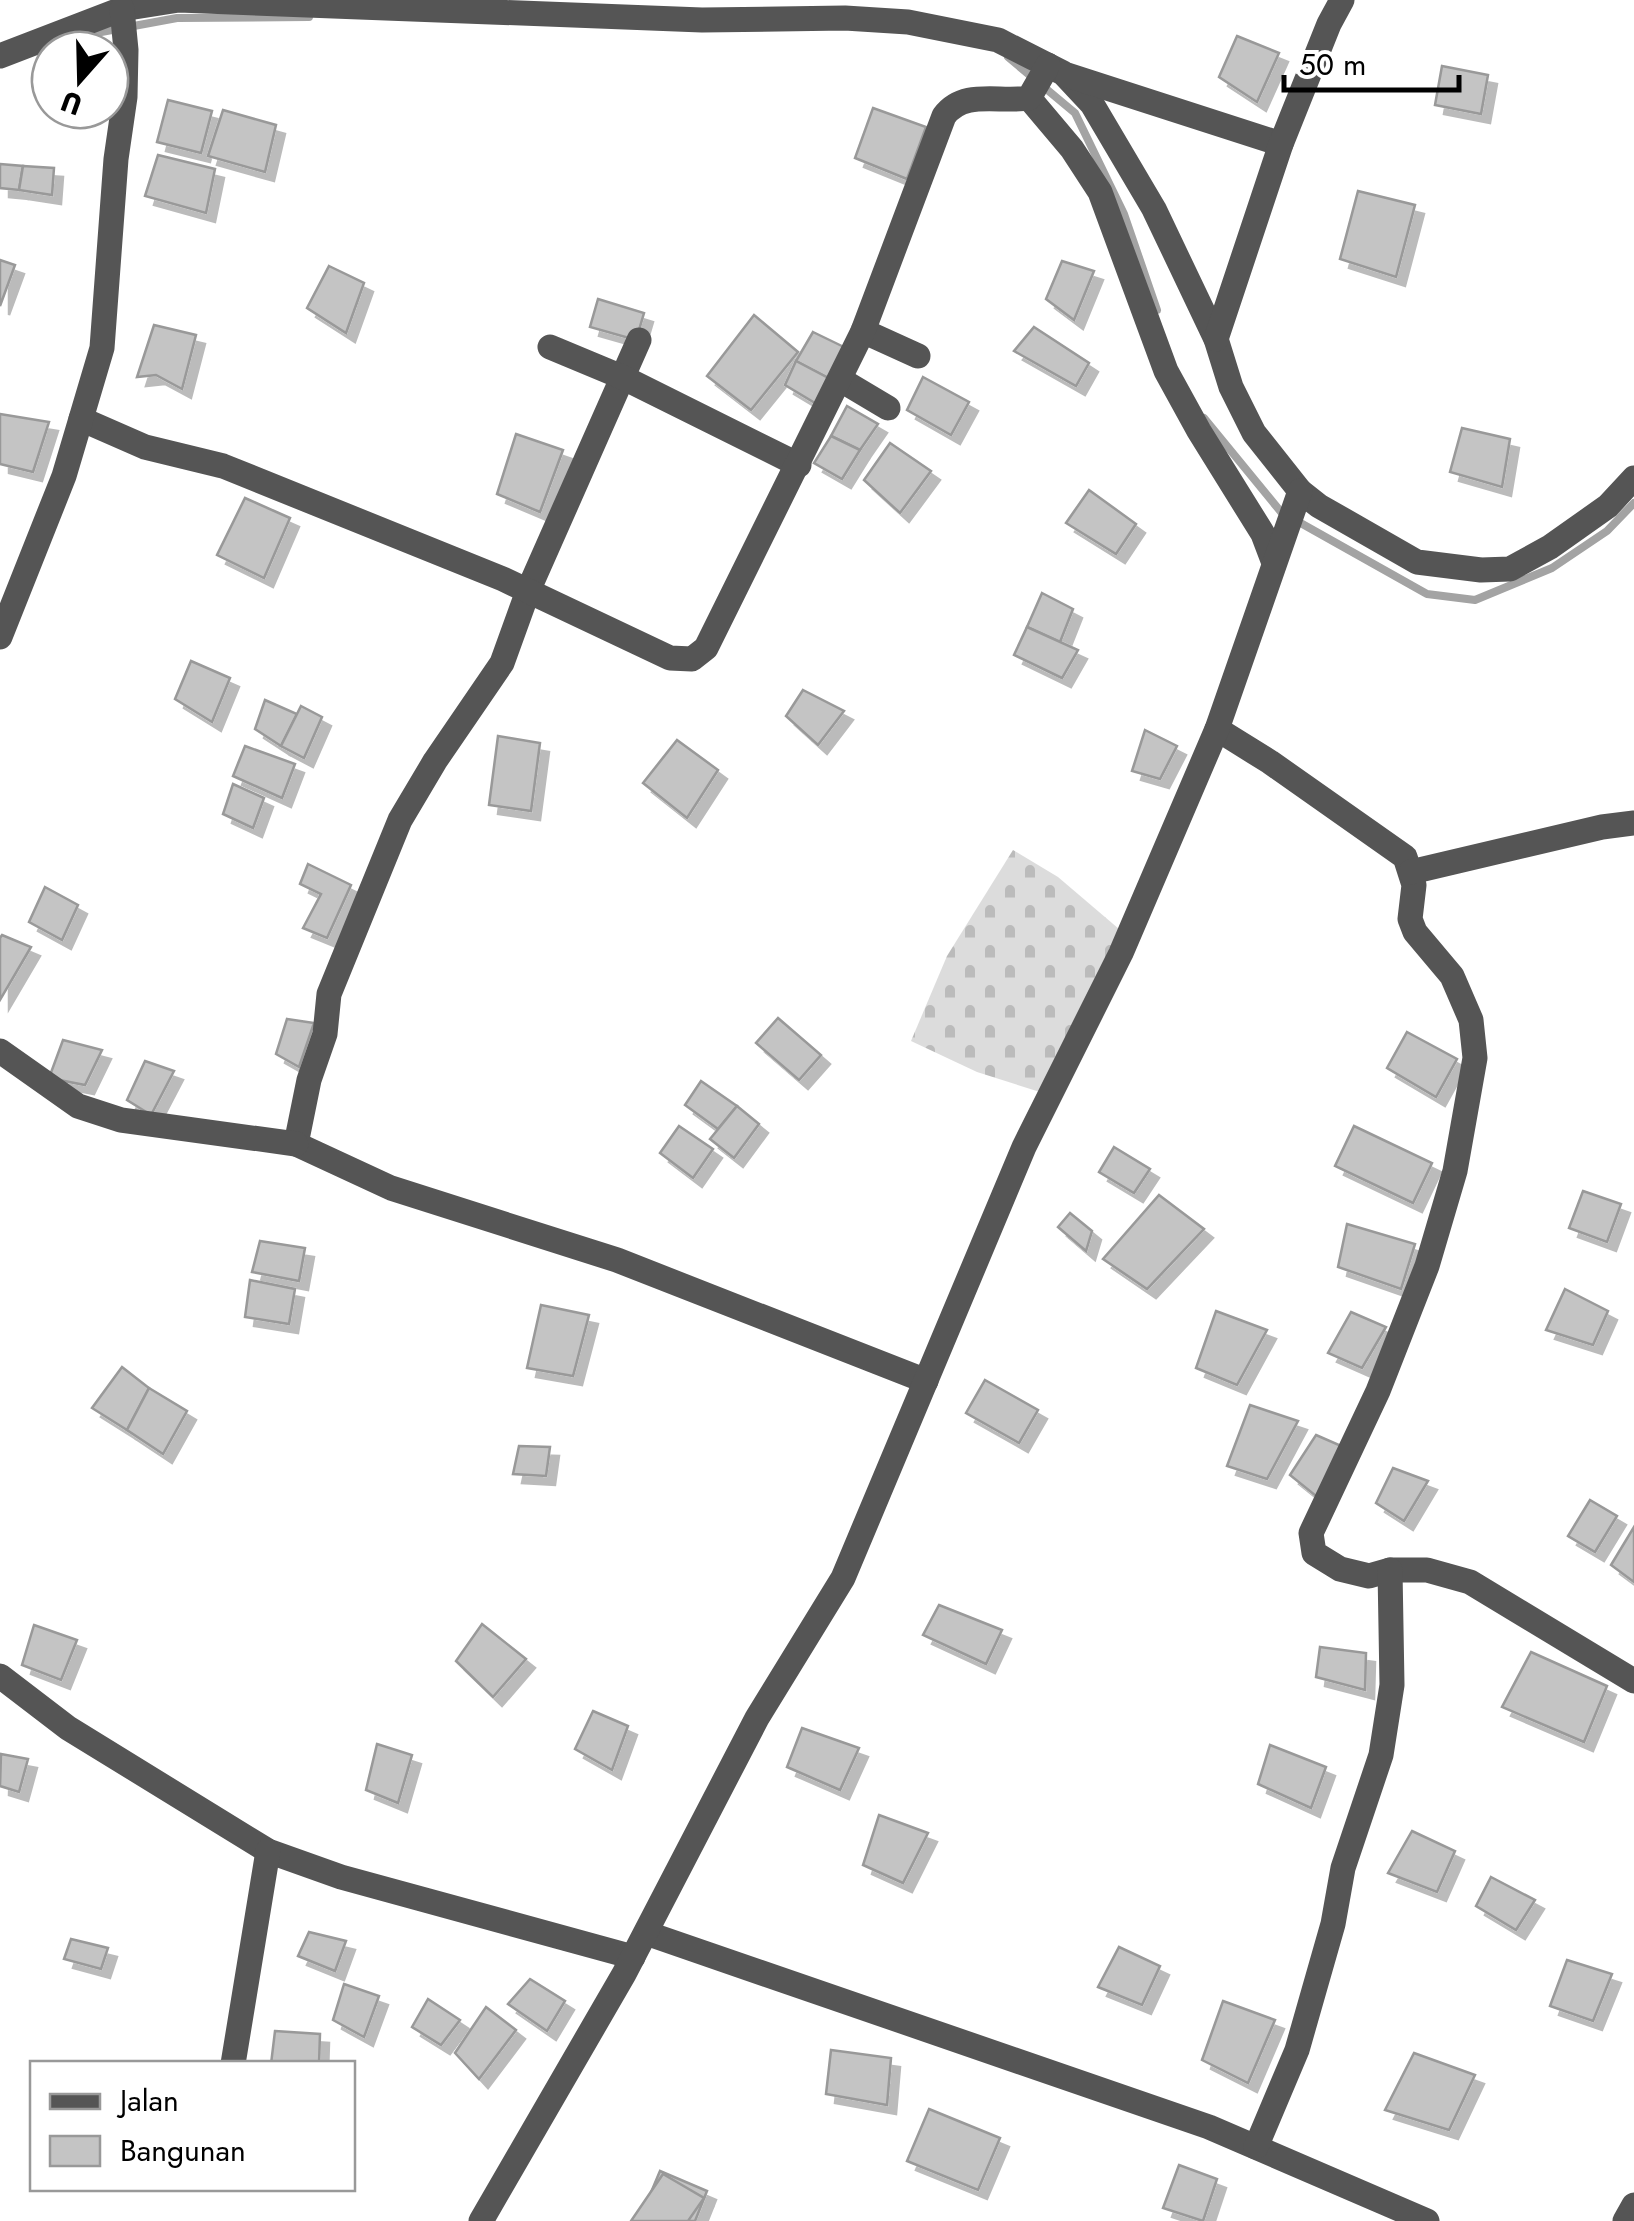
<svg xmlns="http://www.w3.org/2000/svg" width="1634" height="2221" font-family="Jost,sans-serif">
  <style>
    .cemetery { fill: url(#cemetery-stones) }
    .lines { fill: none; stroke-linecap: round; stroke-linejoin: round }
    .stream { stroke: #a3a3a3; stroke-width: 8 }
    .building { fill: #c4c4c4; stroke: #999; stroke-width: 2.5; filter: url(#shadow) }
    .minor { stroke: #555; stroke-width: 25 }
  </style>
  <defs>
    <pattern id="cemetery-stones" width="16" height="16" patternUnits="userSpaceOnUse" patternTransform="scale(2.5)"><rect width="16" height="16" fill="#dcdcdc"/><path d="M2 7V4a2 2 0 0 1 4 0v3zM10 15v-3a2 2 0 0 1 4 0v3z" fill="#bbb"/></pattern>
    <filter id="shadow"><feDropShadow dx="9" dy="9" stdDeviation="0" flood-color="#0004"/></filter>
  </defs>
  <rect width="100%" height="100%" fill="#fff"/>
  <polygon class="cemetery" points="1013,850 1058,877 1119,929 1043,1093 977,1072 911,1041 947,956"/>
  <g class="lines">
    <g class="stream">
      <polyline points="85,35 177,18 309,17"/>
      <polyline points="1008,57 1075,113 1124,214 1157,310"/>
      <polyline points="1204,418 1281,512 1427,594 1475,600 1552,568 1607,531 1634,503"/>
    </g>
  </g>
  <g class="building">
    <polygon points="1237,36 1279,53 1257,102 1219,77"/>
    <polygon points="1442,66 1488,75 1481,114 1435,105"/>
    <polygon points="168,100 212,111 201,153 157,142"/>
    <polygon points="873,108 926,127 907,179 855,158"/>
    <polygon points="223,110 276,125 265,172 208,156"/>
    <polygon points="158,155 215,169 206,213 145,196"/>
    <polygon points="0,164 23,166 19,190 0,188"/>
    <polygon points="23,166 54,168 52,195 19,190"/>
    <polygon points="1358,191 1415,205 1396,277 1340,259"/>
    <polygon points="0,260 15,265 0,306"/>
    <polygon points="1062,261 1094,271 1074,320 1046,299"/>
    <polygon points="329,266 364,283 346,333 307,308"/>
    <polygon points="598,299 644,313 636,340 590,327"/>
    <polygon points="754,315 798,352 751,410 707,376"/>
    <polygon points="154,325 196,335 182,389 156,375 137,377"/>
    <polygon points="1034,327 1089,363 1076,386 1014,351"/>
    <polygon points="813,332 848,349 834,381 796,361"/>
    <polygon points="796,361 834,381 820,406 785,385"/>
    <polygon points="923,377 969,402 951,435 907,410"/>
    <polygon points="847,406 878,424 860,450 831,436"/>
    <polygon points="0,414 49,422 33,472 0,464"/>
    <polygon points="1462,428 1510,439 1502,487 1450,472"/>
    <polygon points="516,434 563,450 540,512 497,494"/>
    <polygon points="831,436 860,450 842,479 814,463"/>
    <polygon points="890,443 931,471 900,513 864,480"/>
    <polygon points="1089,490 1136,524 1116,554 1066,523"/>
    <polygon points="245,498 290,518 264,578 217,555"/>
    <polygon points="1042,593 1073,609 1060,642 1027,627"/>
    <polygon points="1027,627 1078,650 1062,678 1014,655"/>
    <polygon points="191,661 230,678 212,722 175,699"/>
    <polygon points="803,690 844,711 818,745 786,716"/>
    <polygon points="265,700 297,714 281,746 255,729"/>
    <polygon points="301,706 322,717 304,758 281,746"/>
    <polygon points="1145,730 1177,746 1160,779 1132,771"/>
    <polygon points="498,736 540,743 531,811 489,805"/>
    <polygon points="677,740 718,770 687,818 643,783"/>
    <polygon points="245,746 295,764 282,798 233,776"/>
    <polygon points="233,784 264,798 253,828 223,814"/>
    <polygon points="308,864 351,885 327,938 303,928 321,894 300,884"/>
    <polygon points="45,887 78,905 62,940 29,922"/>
    <polygon points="2,935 31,947 0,1000 0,938"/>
    <polygon points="778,1018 821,1055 799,1080 756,1043"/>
    <polygon points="287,1019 314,1023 299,1067 276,1054"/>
    <polygon points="1407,1032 1457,1059 1436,1097 1387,1068"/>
    <polygon points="63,1040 102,1050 85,1085 49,1078"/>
    <polygon points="145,1061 174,1071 151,1115 127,1100"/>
    <polygon points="701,1081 737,1106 718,1129 685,1105"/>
    <polygon points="737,1106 759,1124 734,1158 710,1139"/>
    <polygon points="679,1126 713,1149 693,1178 660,1153"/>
    <polygon points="1354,1126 1432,1163 1413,1203 1335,1166"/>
    <polygon points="1114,1147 1150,1169 1134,1193 1099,1172"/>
    <polygon points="1583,1191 1621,1204 1607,1242 1569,1228"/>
    <polygon points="1159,1195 1204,1229 1147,1289 1103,1259"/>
    <polygon points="1070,1213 1092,1231 1086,1251 1058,1227"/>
    <polygon points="1347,1224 1415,1244 1401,1289 1338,1267"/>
    <polygon points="260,1241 305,1248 299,1281 252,1272"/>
    <polygon points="250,1280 295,1289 289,1324 245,1317"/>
    <polygon points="1565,1289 1608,1311 1593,1345 1546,1330"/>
    <polygon points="541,1305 589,1315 573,1376 527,1368"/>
    <polygon points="1216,1311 1267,1330 1237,1385 1196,1368"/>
    <polygon points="1351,1312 1386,1327 1362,1368 1328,1353"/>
    <polygon points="122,1367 149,1388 127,1430 92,1408"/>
    <polygon points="985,1380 1038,1410 1019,1443 966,1413"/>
    <polygon points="149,1388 187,1411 163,1454 127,1430"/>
    <polygon points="1250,1405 1298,1421 1267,1479 1227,1466"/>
    <polygon points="1316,1435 1346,1448 1316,1496 1290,1475"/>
    <polygon points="519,1446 550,1447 546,1476 513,1474"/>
    <polygon points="1393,1468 1428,1481 1404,1521 1376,1503"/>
    <polygon points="1590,1500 1617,1516 1595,1552 1568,1536"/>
    <polygon points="1634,1527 1634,1582 1611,1565"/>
    <polygon points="939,1605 1002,1630 986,1664 923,1635"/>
    <polygon points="482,1624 526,1659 493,1697 456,1661"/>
    <polygon points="34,1625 77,1640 61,1680 22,1665"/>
    <polygon points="1320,1647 1366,1653 1365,1690 1316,1677"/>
    <polygon points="1531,1652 1607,1686 1584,1742 1502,1707"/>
    <polygon points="593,1711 628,1726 612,1770 575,1749"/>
    <polygon points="802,1728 859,1748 840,1790 787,1767"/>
    <polygon points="377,1744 412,1755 398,1803 366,1790"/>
    <polygon points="1270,1745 1326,1767 1311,1808 1258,1784"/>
    <polygon points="1,1754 28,1759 19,1792 0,1786"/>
    <polygon points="879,1815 928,1833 903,1883 863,1865"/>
    <polygon points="1412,1831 1455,1851 1437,1892 1388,1873"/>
    <polygon points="1491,1877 1535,1900 1516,1930 1476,1906"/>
    <polygon points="309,1932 346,1941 335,1971 298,1956"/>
    <polygon points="71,1939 108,1948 101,1969 64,1959"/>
    <polygon points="1119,1947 1160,1966 1142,2005 1098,1987"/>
    <polygon points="1567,1960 1612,1974 1593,2021 1550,2006"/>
    <polygon points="530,1979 565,2001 547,2031 508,2004"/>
    <polygon points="344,1984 379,1996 364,2037 333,2020"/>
    <polygon points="428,1999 460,2020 441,2045 412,2027"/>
    <polygon points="1223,2001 1275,2020 1248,2083 1202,2060"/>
    <polygon points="486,2007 516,2030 479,2079 455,2053"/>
    <polygon points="275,2031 320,2034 319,2064 271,2064"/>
    <polygon points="831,2050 891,2058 887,2105 826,2094"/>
    <polygon points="1414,2053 1475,2075 1449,2130 1385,2110"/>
    <polygon points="929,2109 1000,2138 978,2190 907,2161"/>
    <polygon points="1179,2165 1217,2179 1203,2221 1163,2208"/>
    <polygon points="660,2171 707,2191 695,2221 639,2221"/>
    <polygon points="663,2174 704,2198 688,2221 631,2221"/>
  </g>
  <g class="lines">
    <g class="minor">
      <polyline points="0,56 122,9 179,0 702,20 845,18 908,22 998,40 1063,73 1092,104 1154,209 1216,339 1231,387 1254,433 1300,491 1319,506 1417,562 1481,570 1510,569 1550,547 1608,506 1634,478"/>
      <polyline points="1067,75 1281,144"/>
      <polyline points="1029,98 1072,149 1100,192 1166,371 1199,431 1263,534 1274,563"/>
      <polyline points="863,331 918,356"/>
      <polyline points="1216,339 1281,144 1329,24 1342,0"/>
      <polyline points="639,340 528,591 502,663 435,761 400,820 329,994 325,1034 309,1080 296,1144 391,1188 617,1260 926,1381"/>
      <polyline points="550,347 622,377 799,465"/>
      <polyline points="841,380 888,408"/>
      <path d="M81,419L145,447L223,466L503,579L670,658L692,659L706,648L863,331L944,116C964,89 999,103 1029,98L1048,65"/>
      <polyline points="0,637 64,476 102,348 116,159 125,97 126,50 122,9"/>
      <polyline points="1217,729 1270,762 1405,857 1414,885 1410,919 1415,932 1452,976 1471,1020 1475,1058 1455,1171 1427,1266 1378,1391 1311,1533 1314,1553 1340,1569 1369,1576 1390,1570 1427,1570 1470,1582 1634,1681"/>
      <polyline points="1411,872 1602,827 1634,823"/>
      <polyline points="0,1051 78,1106 121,1120 296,1144"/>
      <polyline points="0,1676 68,1728 268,1851 341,1877 633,1957"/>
      <polyline points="646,1933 1209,2127 1427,2221"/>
      <polyline points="233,2064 268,1851"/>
      <polyline points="1256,2147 1297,2050 1333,1924 1343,1868 1381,1755 1392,1685 1390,1570"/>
      <polyline points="481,2221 624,1974 757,1718 843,1578 1024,1147 1121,953 1217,729 1300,491"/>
      <polyline points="1625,2221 1634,2205"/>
    </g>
  </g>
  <rect x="30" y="2061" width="325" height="130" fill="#ffffff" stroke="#999999" stroke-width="2.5"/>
  <rect x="50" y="2094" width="50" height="15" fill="#555555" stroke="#999999" stroke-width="2.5"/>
  <text x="120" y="2111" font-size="30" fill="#000000">Jalan</text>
  <rect x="50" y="2136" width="50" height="30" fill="#c4c4c4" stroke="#999999" stroke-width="2.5"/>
  <text x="120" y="2161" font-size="30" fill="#000000">Bangunan</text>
  <g transform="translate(80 80) rotate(200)"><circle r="48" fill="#ffffff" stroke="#999999" stroke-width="2.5"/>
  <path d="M0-8L18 38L0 25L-18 38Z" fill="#000000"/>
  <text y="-15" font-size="28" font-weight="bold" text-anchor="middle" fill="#000000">U</text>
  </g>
  <path d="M1284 75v15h175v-15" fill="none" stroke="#000000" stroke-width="5"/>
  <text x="1299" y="75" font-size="30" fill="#000000" stroke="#ffffff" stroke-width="8" paint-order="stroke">50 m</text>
</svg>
